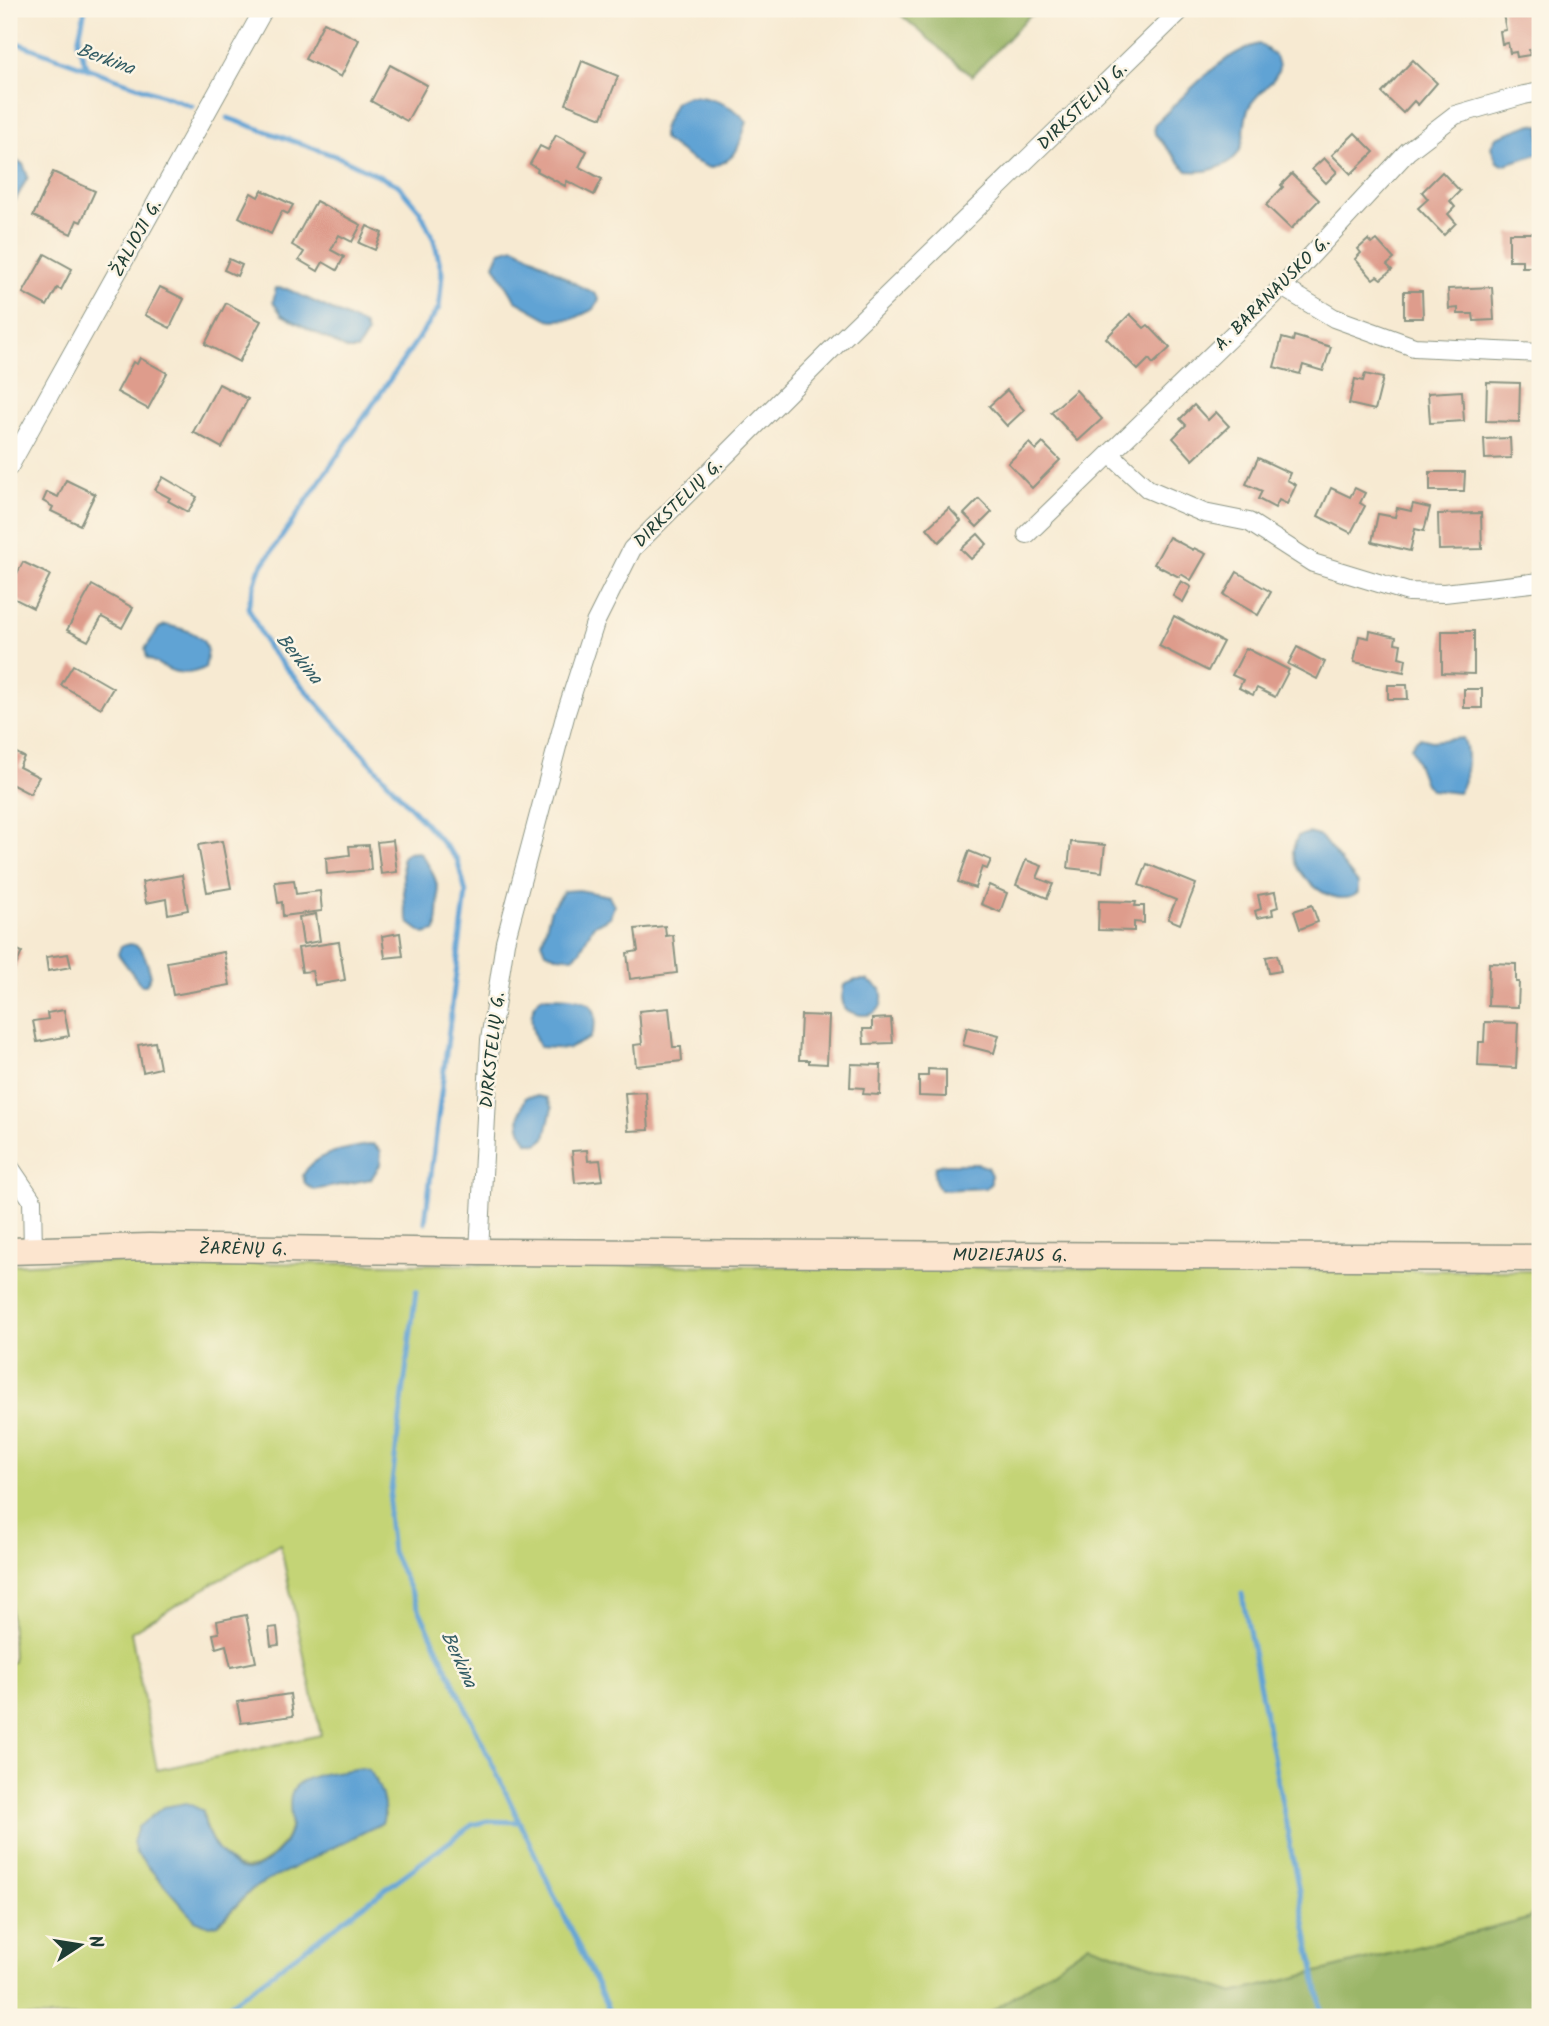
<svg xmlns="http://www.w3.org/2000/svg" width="1549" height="2026" font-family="Kalam,sans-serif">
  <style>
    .green { fill: #c4d476; stroke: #728855; stroke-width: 2; fill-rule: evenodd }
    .forest { fill: #9bb667; stroke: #5d7a4e; stroke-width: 2 }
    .water { fill: #60a3d4; stroke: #407084; stroke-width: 2 }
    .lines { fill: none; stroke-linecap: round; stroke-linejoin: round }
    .stream { stroke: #60a3d4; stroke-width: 5 }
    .building { fill: #de9c8c }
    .street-casing { stroke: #8b9483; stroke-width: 20 }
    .secondary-casing { stroke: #8b9483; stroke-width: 29 }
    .street { stroke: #fff; stroke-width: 18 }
    .secondary { stroke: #fce5cf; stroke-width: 26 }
    .labels { text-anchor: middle; stroke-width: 5; stroke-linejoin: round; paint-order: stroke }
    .street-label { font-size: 18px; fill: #1f3d34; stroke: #fcf5e5 }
    .water-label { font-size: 19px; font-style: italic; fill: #325c64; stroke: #fcf5e5 }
  </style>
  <rect width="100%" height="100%" fill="#fcf5e5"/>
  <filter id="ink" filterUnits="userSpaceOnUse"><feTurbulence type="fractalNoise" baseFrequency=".0143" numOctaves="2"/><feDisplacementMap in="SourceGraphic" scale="14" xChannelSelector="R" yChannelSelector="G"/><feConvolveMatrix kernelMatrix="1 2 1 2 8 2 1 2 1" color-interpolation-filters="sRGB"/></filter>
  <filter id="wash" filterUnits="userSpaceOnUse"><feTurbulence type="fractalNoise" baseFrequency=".00686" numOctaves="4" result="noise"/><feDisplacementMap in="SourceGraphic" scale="28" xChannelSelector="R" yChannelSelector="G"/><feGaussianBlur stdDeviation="1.57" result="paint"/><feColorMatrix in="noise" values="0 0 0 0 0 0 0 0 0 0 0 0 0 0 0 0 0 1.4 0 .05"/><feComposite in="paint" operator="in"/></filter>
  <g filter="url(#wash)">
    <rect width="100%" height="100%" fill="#f7ead2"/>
    <path class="green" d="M73,1262L1540,1271V1906L1528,1919L1234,1993L1089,1944L984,2017H9V1663L13,1662L9,1562V1265ZM280,1544L321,1735L157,1770L131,1632ZM376,1779L385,1815L253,1888L219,1924L209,1926L195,1920L136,1853L203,1811C207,1846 238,1891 273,1855C286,1843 290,1833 292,1816Z"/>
    <g class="forest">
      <polygon points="894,9 1049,9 1029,16 972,76"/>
      <polygon points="1540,1906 1540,2017 984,2017 1089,1944 1234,1993 1528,1919"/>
    </g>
    <g class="water">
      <path d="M1259,44C1304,70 1260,85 1249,107C1243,120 1246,137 1240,150C1231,168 1205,173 1187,171L1155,134L1154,125C1183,98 1220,53 1259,44Z"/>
      <path d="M688,96C708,96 735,105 747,122C737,149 740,158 710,168L692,160L663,139V128L675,102Z"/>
      <polygon points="1532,124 1540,126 1540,153 1503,165 1497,162 1491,147 1496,137"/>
      <polygon points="9,158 23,164 28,177 16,199 9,206"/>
      <path d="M514,247C537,257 555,272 576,284C586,290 592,289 599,299L594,309L573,319L550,320L516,301L494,265L500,251Z"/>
      <polygon points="276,288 287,289 364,325 367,334 357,350 348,350 282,315 273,302"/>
      <path d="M165,625C179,628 204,632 207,650C208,655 206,663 205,668C180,679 169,670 147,658L145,649L159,628Z"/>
      <path d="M1420,738L1432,741L1463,738C1470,752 1467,781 1458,793L1432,790L1425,784L1411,747L1415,741Z"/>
      <path d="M1309,833L1321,837L1358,883V893C1334,911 1295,877 1293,852C1293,847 1296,841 1298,836Z"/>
      <path d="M419,852C441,878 441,897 436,931L424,934L409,923L405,909L402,858L407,853Z"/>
      <polygon points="579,890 609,896 614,905 610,917 593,926 580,951 573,957 556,956 546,952 542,942 551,909 564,891"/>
      <path d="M130,944C145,945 146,962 151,975L146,985H141L118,954L121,946Z"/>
      <path d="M856,980H867L881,989C888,1017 862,1021 844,1008L842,998L844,985Z"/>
      <path d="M542,997C572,997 610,996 590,1038L568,1049L540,1047C531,1033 526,1007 542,997Z"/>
      <path d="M537,1096L547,1098L552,1108L545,1138L538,1144L527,1142C516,1124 518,1116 526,1097Z"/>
      <path d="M373,1144L381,1151L380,1165L371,1179L314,1190L305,1184L303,1175C317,1150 348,1149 373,1144Z"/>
      <path d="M944,1164H978L987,1167L991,1175V1183L986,1188L940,1190C935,1182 933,1177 935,1167Z"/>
      <path d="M362,1768L369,1770C379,1783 389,1807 382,1823L253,1888L218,1924L209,1926L195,1920L136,1853L133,1842L138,1827L163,1807L187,1803L203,1811C204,1826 210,1843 222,1854C229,1862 238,1871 249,1870C266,1868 287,1845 290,1830C293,1817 286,1797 295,1787C309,1772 342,1772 362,1768Z"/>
    </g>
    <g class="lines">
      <g class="stream">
        <polyline points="85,9 78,42 87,69"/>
        <polyline points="9,40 192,106"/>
        <polyline points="228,118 341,158 398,185 420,211 434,240 442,273 439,308 259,570 248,607 268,648 457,859 466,893 425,1222"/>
        <polyline points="416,1291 388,1514 392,1552 612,2017"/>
        <polyline points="1242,1594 1323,2017"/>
        <polyline points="213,2017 472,1825 487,1821 519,1822"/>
      </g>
    </g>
    <g id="blocks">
      <g class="building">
        <polygon points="1502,9 1534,9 1535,20 1540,19 1540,48 1529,50 1530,55 1517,57 1516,52 1510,53 1508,43 1502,44 1500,31 1506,30"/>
        <polygon points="324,22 359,40 341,77 305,59"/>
        <polygon points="1413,60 1437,83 1418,105 1414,101 1403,113 1382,93"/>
        <polygon points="582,61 618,76 602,118 566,104"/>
        <polygon points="390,65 427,85 407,121 371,101"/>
        <polygon points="1355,133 1374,152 1351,174 1332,155"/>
        <polygon points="556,135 587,151 579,167 602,179 594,195 567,181 565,186 537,171 538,169 530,164 540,146 548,150"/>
        <polygon points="1324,158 1337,172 1326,183 1312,169"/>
        <polygon points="53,172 95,191 81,222 77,220 71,234 33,216"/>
        <polygon points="1442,172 1460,191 1450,201 1455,207 1448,214 1456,223 1444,235 1418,208 1428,199 1422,192"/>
        <polygon points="1292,174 1319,200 1291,229 1266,205 1283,187 1281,185"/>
        <polygon points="262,190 293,205 288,214 282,211 271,234 239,217 251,193 258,197"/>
        <polygon points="316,201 361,225 352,242 339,235 331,250 344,257 337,270 323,262 318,271 299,260 304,252 292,245"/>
        <polygon points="367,226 382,233 375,250 359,243"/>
        <polygon points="1509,233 1540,233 1540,267 1522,267 1522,260 1509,260"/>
        <polygon points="1368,240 1372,244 1377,240 1394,259 1387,265 1392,270 1381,279 1377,276 1373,279 1355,259 1361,253 1358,249"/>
        <polygon points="45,254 72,269 61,290 57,288 47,306 23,293"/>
        <polygon points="229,259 242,265 237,276 224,270"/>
        <polygon points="160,287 184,299 170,328 145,315"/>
        <polygon points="1492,287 1494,320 1474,321 1473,314 1458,314 1458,308 1449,309 1448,289"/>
        <polygon points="1404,291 1422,291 1423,318 1404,318"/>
        <polygon points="226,303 261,321 239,362 205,344"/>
        <polygon points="1130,314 1144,328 1148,325 1170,348 1153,364 1149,359 1138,370 1106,338"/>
        <polygon points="1294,336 1331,347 1323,371 1303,365 1300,374 1274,367 1282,338 1293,341"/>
        <polygon points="140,358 167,373 148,409 117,392 133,362 137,364"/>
        <polygon points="1365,374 1383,378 1375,410 1349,404 1355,379 1363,381"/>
        <polygon points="1487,382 1520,383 1519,422 1486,421"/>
        <polygon points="219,384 248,399 222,448 193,432"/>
        <polygon points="1007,390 1024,410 1007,426 989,406"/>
        <polygon points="1076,390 1102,419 1078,441 1051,412"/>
        <polygon points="1462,391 1464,421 1430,423 1428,393"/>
        <polygon points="1194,405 1208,420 1216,412 1229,426 1193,460 1173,438 1186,425 1180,419"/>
        <polygon points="1510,438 1511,458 1485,459 1484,439"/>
        <polygon points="1029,443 1036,450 1043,443 1060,460 1032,488 1008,463"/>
        <polygon points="1258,458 1290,473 1287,480 1296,485 1287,504 1279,500 1275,508 1258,499 1262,491 1246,484"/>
        <polygon points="1430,472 1465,472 1464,491 1430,491"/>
        <polygon points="163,477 197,497 188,512 168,501 170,498 155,490"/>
        <polygon points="66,480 95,494 80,525 51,511 53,507 43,501 47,492 58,497"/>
        <polygon points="1331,488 1350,497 1355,488 1365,493 1360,503 1365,506 1351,533 1318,516"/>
        <polygon points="979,499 992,512 977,527 964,514"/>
        <polygon points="1413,504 1430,508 1424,531 1415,529 1410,551 1372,542 1378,514 1395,517 1397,508 1411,511"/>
        <polygon points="949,508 961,521 939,542 927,528"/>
        <polygon points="1481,513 1482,549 1439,550 1438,514"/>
        <polygon points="978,534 987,544 971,559 961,549"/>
        <polygon points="1169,537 1193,550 1194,548 1206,554 1191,580 1181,574 1179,577 1154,564"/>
        <polygon points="23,562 50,575 33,608 9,596 9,589"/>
        <polygon points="1237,572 1271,592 1258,615 1224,595"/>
        <polygon points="1181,581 1191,587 1183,602 1173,596"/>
        <polygon points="92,585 133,608 122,628 102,617 88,641 67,630"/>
        <polygon points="1174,616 1223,642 1208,671 1159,646"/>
        <polygon points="1370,631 1396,637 1395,643 1401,644 1399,657 1406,659 1404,672 1354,662 1359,636 1369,638"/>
        <polygon points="1442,631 1474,631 1474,674 1442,673"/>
        <polygon points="1297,647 1325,662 1317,679 1288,664"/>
        <polygon points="1246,648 1289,670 1275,697 1257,688 1253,695 1239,688 1243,680 1232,675"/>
        <polygon points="73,665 113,688 101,708 61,685"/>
        <polygon points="1388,685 1407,685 1408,699 1388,699"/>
        <rect x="1464" y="689" width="18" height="19"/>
        <polygon points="9,749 24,757 19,767 39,777 30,794 11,784 9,789"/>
        <polygon points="393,840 397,872 381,874 377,842"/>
        <polygon points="222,841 231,888 207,892 198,845"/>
        <polygon points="1071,842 1105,845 1102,872 1068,868"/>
        <polygon points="369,845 371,870 327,874 326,858 350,855 349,846"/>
        <polygon points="969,851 991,860 987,869 982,867 975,888 958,882"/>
        <polygon points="1026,860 1042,866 1037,878 1053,884 1047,898 1016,885"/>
        <polygon points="1147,864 1196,884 1180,924 1168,919 1176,900 1139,885"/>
        <polygon points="182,875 188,910 168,914 166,899 146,903 142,882"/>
        <polygon points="294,880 296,894 320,891 322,911 283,916 282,902 278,903 275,882"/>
        <polygon points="989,885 1007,893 1000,912 981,904"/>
        <polygon points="1275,892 1278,907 1272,909 1273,915 1257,918 1255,911 1261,909 1258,895"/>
        <polygon points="1099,901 1136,902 1135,906 1144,906 1144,923 1134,922 1134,931 1098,930"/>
        <polygon points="1312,905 1318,922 1300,929 1294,911"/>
        <polygon points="316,914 320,941 303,944 299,917"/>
        <polygon points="665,926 666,936 673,935 677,973 630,979 627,953 638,951 635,929"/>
        <polygon points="400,933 403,956 385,958 382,936"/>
        <polygon points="339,942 345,980 315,985 312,971 302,972 298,948"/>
        <polygon points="9,946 22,952 13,972 9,969"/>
        <polygon points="224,952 230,985 173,995 167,962"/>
        <polygon points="68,954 71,967 48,971 46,957"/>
        <polygon points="1277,955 1281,971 1269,973 1266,957"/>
        <polygon points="1489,963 1516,964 1516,982 1519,982 1518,1007 1488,1006"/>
        <polygon points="669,1008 673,1047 681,1047 682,1061 636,1066 634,1045 642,1044 639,1011"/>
        <polygon points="64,1010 69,1036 37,1042 33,1021 48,1019 47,1013"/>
        <polygon points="801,1015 829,1016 827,1064 809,1063 809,1060 799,1060"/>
        <polygon points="891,1018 893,1043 864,1044 863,1029 872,1029 872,1019"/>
        <polygon points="1485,1022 1518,1023 1516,1068 1478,1066 1479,1042 1484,1042"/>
        <polygon points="967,1027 999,1035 994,1053 963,1045"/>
        <polygon points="155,1042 160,1068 143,1072 138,1045"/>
        <polygon points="851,1064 881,1065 880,1095 863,1094 864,1088 850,1087"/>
        <polygon points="928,1069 946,1070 946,1097 919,1096 919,1076 928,1076"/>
        <polygon points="646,1092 649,1130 628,1131 625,1093"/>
        <polygon points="587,1150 588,1161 600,1160 603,1180 575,1183 572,1151"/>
        <polygon points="246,1615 256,1662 231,1667 226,1645 216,1648 213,1634 219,1633 217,1621"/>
        <polygon points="277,1627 279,1645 271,1646 269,1628"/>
        <polygon points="290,1694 293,1716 241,1723 237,1702"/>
      </g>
    </g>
  </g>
  <g filter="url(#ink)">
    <use href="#blocks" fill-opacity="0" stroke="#8b9483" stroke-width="2"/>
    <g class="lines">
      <defs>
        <g id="street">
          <polyline points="1282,287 1334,318 1414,347 1540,353"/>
          <polyline points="1110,454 1148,489 1204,513 1249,522 1313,563 1408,592 1444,593 1540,582"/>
          <polyline points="9,467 264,9"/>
          <polyline points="1027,534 1282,287 1408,151 1455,115 1524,95 1540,92"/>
          <polyline points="9,1166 32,1200 33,1250"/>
          <polyline points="479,1252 490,1040 505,942 566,713 595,623 632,549 840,341 1182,9"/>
        </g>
        <g id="secondary">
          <path id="s1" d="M9,1251L149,1247L479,1252L1540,1258"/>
        </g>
      </defs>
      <use href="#street" class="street-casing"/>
      <use href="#secondary" class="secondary-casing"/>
      <use href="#street" class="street"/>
      <use href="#secondary" class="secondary"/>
    </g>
  </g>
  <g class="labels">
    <g class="street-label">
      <text transform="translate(1082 106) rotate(-44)" y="6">DIRKSTELIŲ G.</text>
      <text transform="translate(136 238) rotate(-61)" y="6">ŽALIOJI G.</text>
      <text transform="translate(1272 293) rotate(-45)" y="6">A. BARANAUSKO G.</text>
      <text transform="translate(678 503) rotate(-45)" y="6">DIRKSTELIŲ G.</text>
      <text transform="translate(492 1050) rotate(-84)" y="6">DIRKSTELIŲ G.</text>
      <text dy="6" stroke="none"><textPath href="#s1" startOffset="234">ŽARĖNŲ G.</textPath></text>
      <text dy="6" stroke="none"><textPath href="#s1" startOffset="1001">MUZIEJAUS G.</textPath></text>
    </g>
    <g class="water-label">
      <text transform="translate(106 58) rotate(20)" y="7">Berkina</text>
      <text transform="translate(300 658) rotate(50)" y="7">Berkina</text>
      <text transform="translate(460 1659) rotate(65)" y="7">Berkina</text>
    </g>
  </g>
  <rect width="1549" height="2026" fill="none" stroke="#fcf5e5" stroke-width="35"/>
  <g transform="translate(80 1945) rotate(78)" stroke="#fcf5e5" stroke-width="5" paint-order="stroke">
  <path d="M0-5L12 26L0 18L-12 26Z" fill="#1f3d34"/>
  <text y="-10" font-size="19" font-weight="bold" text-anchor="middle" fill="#1f3d34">N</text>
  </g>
</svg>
